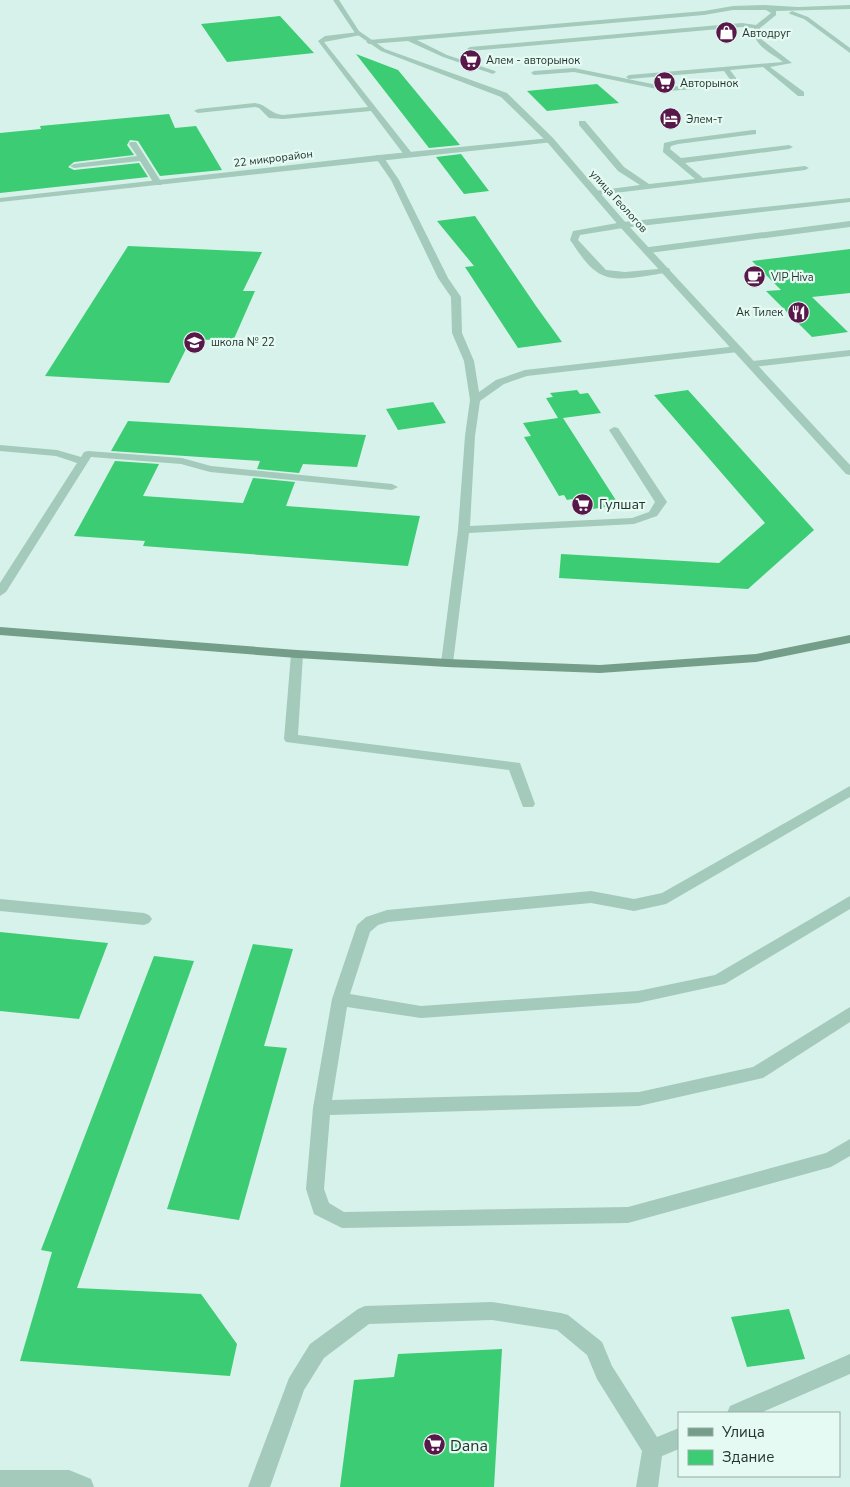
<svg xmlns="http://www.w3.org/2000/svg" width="850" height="1487" font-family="'Nunito Sans',sans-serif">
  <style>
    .building { fill: #3bcc74 }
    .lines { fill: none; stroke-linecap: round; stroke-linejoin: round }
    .service { fill: #a3cabb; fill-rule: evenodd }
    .minor { fill: #a3cabb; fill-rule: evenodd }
    .tertiary { fill: #a3cabb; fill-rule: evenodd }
    .secondary { fill: #749e8a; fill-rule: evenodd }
    .labels { text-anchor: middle; stroke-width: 4.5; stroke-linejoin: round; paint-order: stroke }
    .far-poi-label { font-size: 11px; fill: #25352d; stroke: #e4faf3; text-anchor: start }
    .far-street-label { font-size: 11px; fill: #25352d; stroke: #e4faf3 }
    .poi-label { font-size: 14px; fill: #25352d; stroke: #e4faf3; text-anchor: start }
    .near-poi-label { font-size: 16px; fill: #25352d; stroke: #e4faf3; text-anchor: start }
  </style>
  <rect width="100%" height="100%" fill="#d7f2ea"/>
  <g class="building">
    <polygon points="280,16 314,53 227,62 201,24"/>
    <polygon points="356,54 398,70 460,145 429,148"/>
    <polygon points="597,84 619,103 547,111 527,91"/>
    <polygon points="169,114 175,128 196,126 222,170 160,176 138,141 130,140 127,145 134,155 74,162 68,167 74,170 139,163 148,177 0,193 0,133 41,129 40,126"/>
    <polygon points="461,154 489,191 464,194 436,157"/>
    <polygon points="475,216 536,306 562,342 518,348 465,267 474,266 437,221"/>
    <polygon points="128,246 262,252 243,291 255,291 233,341 191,339 169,383 45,376"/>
    <polygon points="850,249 850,293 812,297 848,332 812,337 766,291 781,290 752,261"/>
    <polygon points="577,390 580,394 588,393 601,413 563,418 619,505 579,511 572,499 567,500 564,495 559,496 524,437 531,436 523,423 558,418 546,398 553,397 550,393"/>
    <polygon points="688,390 814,530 748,589 559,578 561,554 719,563 765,523 654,395"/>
    <polygon points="433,402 446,423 398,430 386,409"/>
    <polygon points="128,421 366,435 357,467 303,464 299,473 257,469 260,461 111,451"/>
    <polygon points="115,461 159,464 143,496 243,503 253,478 295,482 286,506 420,516 408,566 143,546 145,541 74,536"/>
    <polygon points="0,932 108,943 79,1019 0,1011"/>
    <polygon points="253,944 293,949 264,1046 287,1048 239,1220 167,1209"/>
    <polygon points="154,956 194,961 77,1288 201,1294 237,1344 230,1376 20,1361 52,1252 41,1250"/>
    <polygon points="789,1309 805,1359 747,1367 731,1317"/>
    <polygon points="502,1349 494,1487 340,1487 354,1380 394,1377 398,1354"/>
  </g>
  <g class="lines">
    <g class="service">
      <path d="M764,5L798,7L850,5V9L776,11V15L760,28L761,39L792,63L770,67L804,92V96H798L763,67L730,70L736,78V82L724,87L667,91L574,72L534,75L531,73L534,71L574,68L667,87L723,83L729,81V78L724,71L629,79L626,77L629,75L783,62C771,53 752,45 754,28L742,27L470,51L467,49L470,47L742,23L756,25L771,13L766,10H733L704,15L417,40L447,55L495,71L496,72L493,74L443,57L408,41L369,44L366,42L369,40L704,11L733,6Z"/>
      <polygon points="792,11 808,17 850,48 850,53 804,19 790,14 789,13"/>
      <path d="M359,32L362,34L361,35L324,42L411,152V156H405L371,111L283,119L269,118L259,108L255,107L198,113L194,111L198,109L255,103C268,105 270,114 283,115L368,107L318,41L325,36Z"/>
      <polygon points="579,121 585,121 624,167 649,184 695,179 663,152 664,143 677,140 753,130 756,130 756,134 678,144 671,146 670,149 681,158 789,145 793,147 789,149 685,163 703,178 805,166 809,168 805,170 598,195 594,193 595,191 640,185 618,171 579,125"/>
      <polygon points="130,142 136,142 162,183 161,185 155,185 140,161 74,168 70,166 74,164 137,156 129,144"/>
      <polygon points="376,155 382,155 399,180 448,278 461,297 462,333 474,361 479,392 496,380 525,370 738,346 743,349 738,352 527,376 504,384 480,401 475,436 470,526 632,518 649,512 655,502 609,430 614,427 618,428 667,502 657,516 634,524 469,533 453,663 447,667 441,663 458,530 465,436 470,400 464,361 452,333 451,297 438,278 391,180 375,157"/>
      <path d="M850,198V202L623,228L580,235L578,240L606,270L625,272L669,268L670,270L666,273C646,275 615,285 597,272C586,265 578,251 570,240L573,231L623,222Z"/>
      <polygon points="850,221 850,227 649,253 645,250 649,247"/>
      <polygon points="850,350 850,356 753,367 748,364 753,361"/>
      <polygon points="0,445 57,450 81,457 84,452 88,451 182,458 211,466 392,484 398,487 392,490 210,472 181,464 91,457 6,592 0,596 0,583 77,463 56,456 0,451"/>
      <polygon points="297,650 303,654 298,735 520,763 535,804 533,807 523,807 509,770 286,742 284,739 291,654"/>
      <polygon points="850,786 850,797 666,904 634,911 591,903 388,922 378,925 370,932 350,994 421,1006 638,991 715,975 850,896 850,909 725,984 638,1003 421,1018 347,1007 332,1100 639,1092 753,1067 850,1007 850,1022 763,1078 639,1106 330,1115 324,1189 329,1203 344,1212 628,1207 826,1153 850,1139 850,1156 831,1167 628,1223 342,1228 314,1214 306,1189 313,1108 332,999 357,925 366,917 387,910 591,891 634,899 662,893"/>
      <polygon points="0,899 144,913 149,915 152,919 149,923 144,925 0,911"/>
      <polygon points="492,1302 561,1313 568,1315 602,1342 612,1366 657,1437 679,1428 679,1449 662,1456 658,1487 636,1487 642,1451 597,1379 587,1355 557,1330 492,1320 369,1324 324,1358 304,1390 270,1487 248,1487 289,1378 310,1344 358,1309 365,1306"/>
      <polygon points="850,1354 850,1374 760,1413 727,1413 730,1406"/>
      <polygon points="0,1470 69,1470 91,1479 94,1487 0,1487"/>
    </g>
    <polygon class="minor" points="550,138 553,138 553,142 0,202 0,198 379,155"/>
    <polygon class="tertiary" points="333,0 339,0 359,31 385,49 507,93 553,138 626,223 850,465 850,475 846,474 620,227 547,142 501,97 381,51 355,33"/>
    <polygon class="secondary" points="0,627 297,650 447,659 600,665 756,654 850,635 850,643 756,662 600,673 447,667 297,658 0,635"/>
  </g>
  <defs>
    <symbol id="shop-disc" viewBox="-11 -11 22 22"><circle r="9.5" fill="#58194a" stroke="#e4faf3"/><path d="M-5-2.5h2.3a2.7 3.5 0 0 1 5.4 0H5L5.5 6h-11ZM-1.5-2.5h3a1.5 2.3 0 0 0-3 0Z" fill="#fff"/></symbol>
    <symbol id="supermarket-disc" viewBox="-11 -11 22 22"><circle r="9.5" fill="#58194a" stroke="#e4faf3"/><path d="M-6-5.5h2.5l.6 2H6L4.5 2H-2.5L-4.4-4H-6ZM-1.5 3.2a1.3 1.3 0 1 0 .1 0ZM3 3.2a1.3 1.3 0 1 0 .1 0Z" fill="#fff"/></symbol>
    <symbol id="hotel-disc" viewBox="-11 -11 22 22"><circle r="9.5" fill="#58194a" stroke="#e4faf3"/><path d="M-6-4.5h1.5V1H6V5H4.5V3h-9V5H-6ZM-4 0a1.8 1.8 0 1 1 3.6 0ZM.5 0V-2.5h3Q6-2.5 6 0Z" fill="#fff"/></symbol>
    <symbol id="cafe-disc" viewBox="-11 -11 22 22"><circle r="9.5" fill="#58194a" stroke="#e4faf3"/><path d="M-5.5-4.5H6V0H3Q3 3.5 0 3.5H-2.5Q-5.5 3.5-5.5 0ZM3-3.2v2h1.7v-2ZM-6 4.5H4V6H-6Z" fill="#fff"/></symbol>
    <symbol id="restaurant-disc" viewBox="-11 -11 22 22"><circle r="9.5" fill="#58194a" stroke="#e4faf3"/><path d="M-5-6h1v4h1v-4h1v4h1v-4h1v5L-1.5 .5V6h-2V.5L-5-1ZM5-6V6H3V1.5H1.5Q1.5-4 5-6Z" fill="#fff"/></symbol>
    <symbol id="school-disc" viewBox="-11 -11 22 22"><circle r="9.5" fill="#58194a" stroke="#e4faf3"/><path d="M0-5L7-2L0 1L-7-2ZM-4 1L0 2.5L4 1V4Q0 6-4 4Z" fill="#fff"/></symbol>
  </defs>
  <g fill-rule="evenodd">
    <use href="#shop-disc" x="714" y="20" width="25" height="25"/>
    <use href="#supermarket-disc" x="458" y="48" width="25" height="25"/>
    <use href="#supermarket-disc" x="652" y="70" width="25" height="25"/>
    <use href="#hotel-disc" x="658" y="106" width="25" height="25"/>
    <use href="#cafe-disc" x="742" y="264" width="25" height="25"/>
    <use href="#restaurant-disc" x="786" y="300" width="25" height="25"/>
    <use href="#school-disc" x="182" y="330" width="25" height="25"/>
    <use href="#supermarket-disc" x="570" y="492" width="25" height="25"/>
    <use href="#supermarket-disc" x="422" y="1432" width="25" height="25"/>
  </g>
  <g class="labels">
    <g class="far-poi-label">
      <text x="742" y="37">Автодруг</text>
      <text x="486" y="64">Алем - авторынок</text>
      <text x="680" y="87">Авторынок</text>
      <text x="686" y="123">Элем-т</text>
      <text x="771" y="281">VIP Hiva</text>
      <text x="783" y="316" text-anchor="end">Ак Тилек</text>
      <text x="211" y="346">школа № 22</text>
    </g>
    <g class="far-street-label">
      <text transform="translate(273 158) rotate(-7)" y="4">22 микрорайон</text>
      <text transform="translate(619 201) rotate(48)" y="4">улица Геологов</text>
    </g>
    <g class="poi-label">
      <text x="599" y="509">Гулшат</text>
    </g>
    <g class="near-poi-label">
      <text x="450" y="1451">Dana</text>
    </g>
  </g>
  <rect x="678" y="1412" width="162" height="65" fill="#e4faf3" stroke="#98aba4"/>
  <rect x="688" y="1428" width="25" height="8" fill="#749e8a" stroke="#98aba4"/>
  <text x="722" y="1437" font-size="15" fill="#25352d">Улица</text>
  <rect x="688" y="1450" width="25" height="15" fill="#3bcc74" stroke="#98aba4"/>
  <text x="722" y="1462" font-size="15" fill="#25352d">Здание</text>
</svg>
